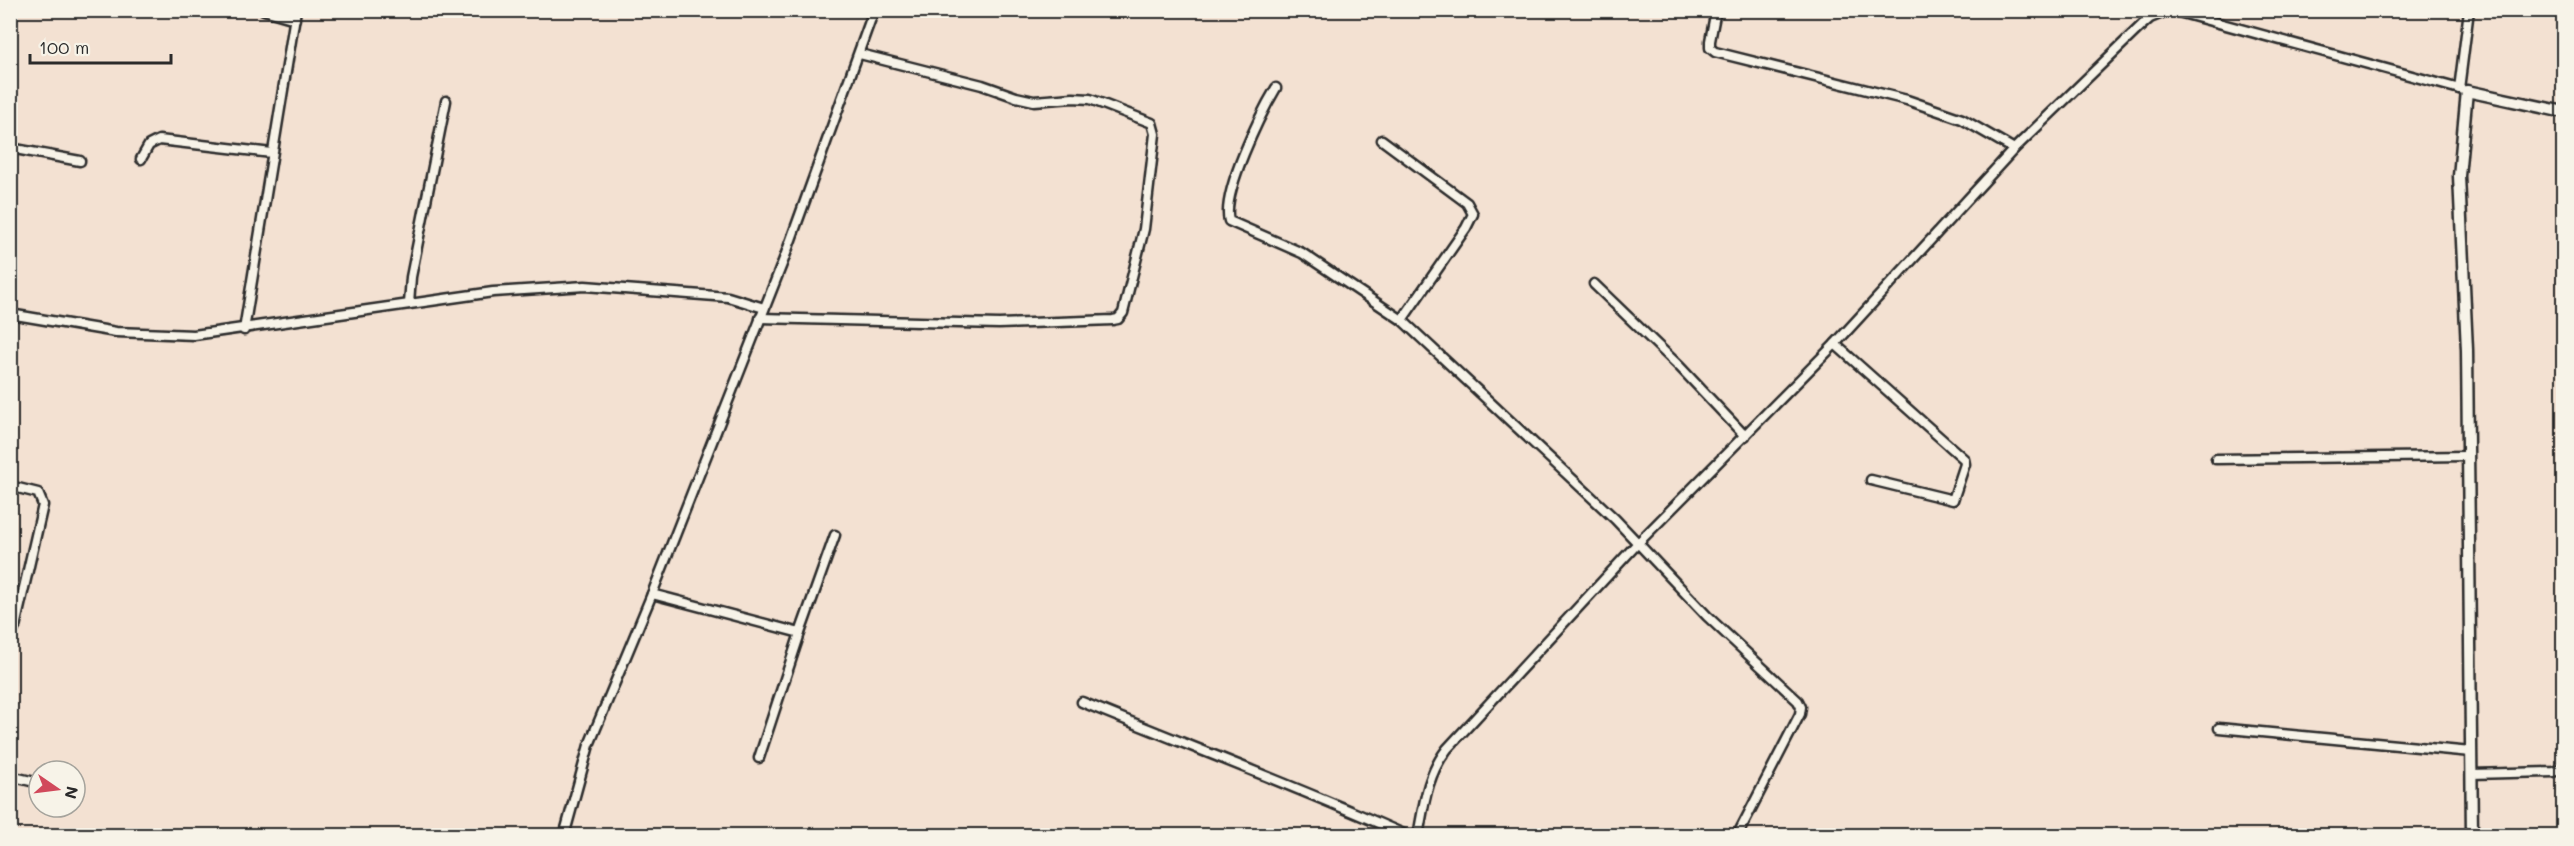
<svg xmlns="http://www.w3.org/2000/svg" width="2574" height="846" font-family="Mali,sans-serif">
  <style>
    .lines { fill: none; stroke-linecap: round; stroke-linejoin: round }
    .street-casing { stroke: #2b2b2b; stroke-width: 13 }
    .secondary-casing { stroke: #2b2b2b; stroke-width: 15 }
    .street { stroke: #f7f3e8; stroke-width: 8 }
    .secondary { stroke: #f7f3e8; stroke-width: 10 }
  </style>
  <rect width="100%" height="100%" fill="#f3e1d2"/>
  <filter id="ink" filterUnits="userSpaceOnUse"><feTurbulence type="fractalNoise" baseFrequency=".0167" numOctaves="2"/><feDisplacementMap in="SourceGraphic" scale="12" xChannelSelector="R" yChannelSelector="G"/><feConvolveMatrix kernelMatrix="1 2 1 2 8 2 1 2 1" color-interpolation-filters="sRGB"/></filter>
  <g filter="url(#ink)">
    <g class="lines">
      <defs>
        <g id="street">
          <polyline points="264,10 295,19"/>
          <polyline points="1716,10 1710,41 1710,48 1715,52 1907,100 1962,119 2014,149"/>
          <polyline points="2171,10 2467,91"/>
          <path d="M1276,88C1261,113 1221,194 1229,221L1302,253L1402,320L1615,519L1707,616L1798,701L1801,707L1800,714L1737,836"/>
          <polyline points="2459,89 2469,10"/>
          <polyline points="1382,140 1467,203 1473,214 1466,228 1402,320"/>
          <polyline points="10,148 80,161"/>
          <polyline points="141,159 149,145 159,140 272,153"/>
          <polyline points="1594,284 1680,367 1745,436"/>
          <polyline points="409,304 411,277 446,101"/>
          <polyline points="10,314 116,332 194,335 493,292 585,286 728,297 764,308"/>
          <polyline points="760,318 999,324 1113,320 1118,319 1123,313 1144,229 1155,134 1152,123 1090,99 1073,98 1034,101 1016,97 982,85 860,54"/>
          <polyline points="244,330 296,10"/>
          <polyline points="1835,344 1964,459 1965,464 1953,500 1871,480"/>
          <polyline points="2216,459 2468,456"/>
          <polyline points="10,486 38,493 43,505 15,627 10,637"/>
          <polyline points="652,594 800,633 835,535"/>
          <path d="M1082,702C1191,747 1301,788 1408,836"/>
          <polyline points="2219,728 2471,752"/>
          <polyline points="759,758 800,633"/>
          <polyline points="2471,774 2554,772 2564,768"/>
          <polyline points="10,776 39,783"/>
          <polyline points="564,836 589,745 652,594 784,259 874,10"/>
          <path d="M1418,836C1424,804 1427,775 1447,749L1637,544L1835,344L2014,149L2142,25L2150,18L2170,10"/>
        </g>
        <polyline id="secondary" points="2472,836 2467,350 2459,176 2467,91 2564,112"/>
      </defs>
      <use href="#street" class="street-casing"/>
      <use href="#secondary" class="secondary-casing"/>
      <use href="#street" class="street"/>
      <use href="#secondary" class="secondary"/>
    </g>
  </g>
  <rect width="2574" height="846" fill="none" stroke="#f7f3e8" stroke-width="36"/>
  <rect x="18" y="18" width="2538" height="810" fill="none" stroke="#2b2b2b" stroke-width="2" filter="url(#ink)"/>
  <g transform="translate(57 789) rotate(104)"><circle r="28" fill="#f7f3e8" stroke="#a5a39c" stroke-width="1.5"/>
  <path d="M0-4.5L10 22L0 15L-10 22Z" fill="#d1495b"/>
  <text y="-9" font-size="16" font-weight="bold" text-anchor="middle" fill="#2b2b2b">N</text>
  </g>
  <path d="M30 54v9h141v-9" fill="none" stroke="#2b2b2b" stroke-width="3"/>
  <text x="39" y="54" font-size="18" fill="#2b2b2b" stroke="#f7f3e8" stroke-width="4.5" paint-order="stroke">100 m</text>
</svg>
